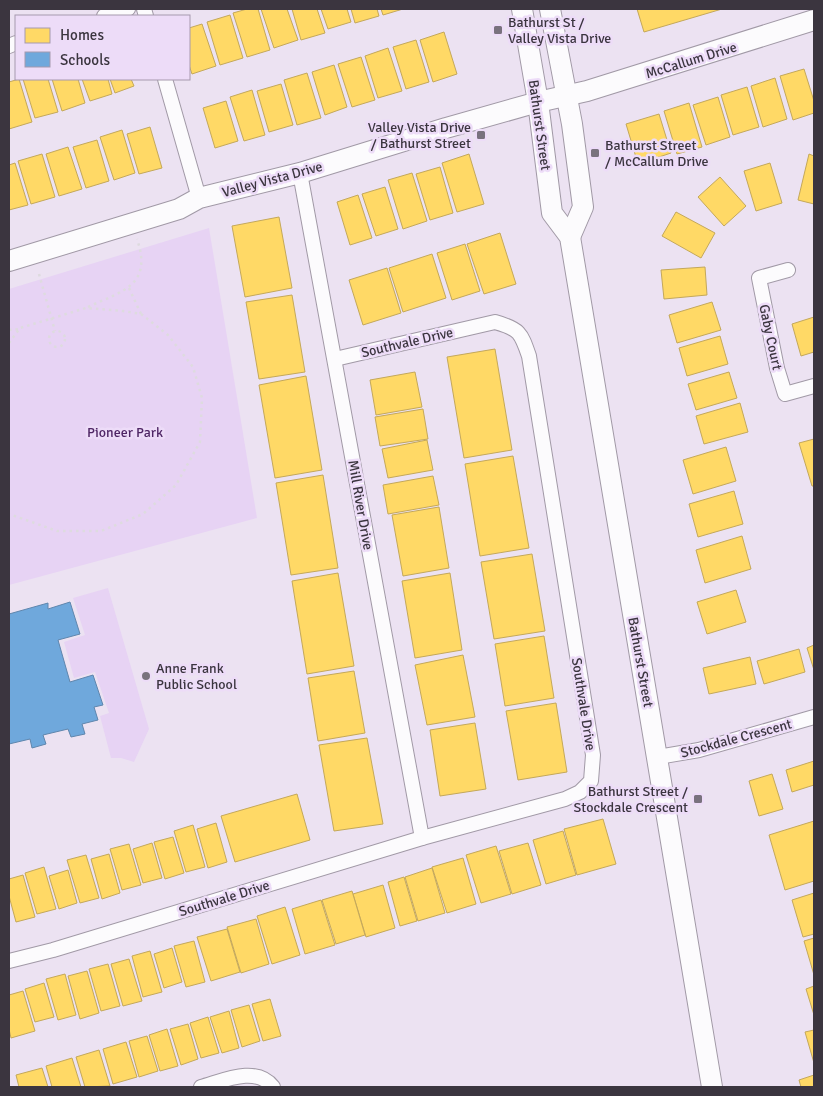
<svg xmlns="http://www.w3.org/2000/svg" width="823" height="1096" font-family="Signika,sans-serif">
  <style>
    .green { fill: #e7d3f4 }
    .homes { fill: #ffd966; stroke: #c4a85a }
    .schools { fill: #6fa8dc; stroke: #5f86ad }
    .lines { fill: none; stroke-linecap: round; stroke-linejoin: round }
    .street-casing { stroke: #a199a6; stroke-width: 16 }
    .secondary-casing { stroke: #a199a6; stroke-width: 22 }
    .path { stroke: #dedbdf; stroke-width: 2.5; stroke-dasharray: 2.5 4; stroke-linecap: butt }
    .street { stroke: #fcfbfd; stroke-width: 14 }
    .secondary { stroke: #fcfbfd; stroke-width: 20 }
    .poi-dot { fill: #79727e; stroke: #eddcf8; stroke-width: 2 }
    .labels { text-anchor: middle; stroke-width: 5; stroke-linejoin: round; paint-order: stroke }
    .poi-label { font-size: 14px; fill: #3b353f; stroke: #eddcf8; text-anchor: start }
    .street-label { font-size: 14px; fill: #3b353f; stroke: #eddcf8 }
    .park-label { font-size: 14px; fill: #4f2665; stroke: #eddcf8 }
  </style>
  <rect width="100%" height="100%" fill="#ece2f2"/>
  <g class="green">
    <polygon points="209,228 257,518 9,585 9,289"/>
    <polygon points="108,588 149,729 134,762 121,758 111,758 100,716 109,713 95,672 74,678 64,642 85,635 73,598"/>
  </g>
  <g class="homes">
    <polygon points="247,9 258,9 270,50 247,57 233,13"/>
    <polygon points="261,9 287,9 298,40 274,48"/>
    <polygon points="292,9 317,9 325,33 301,40"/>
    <polygon points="321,9 347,9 351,22 328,29"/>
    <polygon points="351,9 377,9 379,16 355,23"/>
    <polygon points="381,9 403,9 383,15"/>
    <polygon points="637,9 722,9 644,32"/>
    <polygon points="230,15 243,58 220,65 207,22"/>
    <polygon points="202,24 216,66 192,74 189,65 189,28"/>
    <polygon points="444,32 457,74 433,82 420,40"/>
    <polygon points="416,40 429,82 406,89 393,47"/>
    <polygon points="388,48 402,91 378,98 365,56"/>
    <polygon points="361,57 375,100 352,107 338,64"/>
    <polygon points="334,65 347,107 325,115 312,72"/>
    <polygon points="804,69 814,101 814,113 793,120 780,76"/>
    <polygon points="307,73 321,118 297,125 284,80"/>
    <polygon points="775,78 787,119 763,127 751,86"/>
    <polygon points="19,79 32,122 9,129 9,82"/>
    <polygon points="23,79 48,79 58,112 35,118"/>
    <polygon points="52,79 78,79 85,103 62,111"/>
    <polygon points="82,79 108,79 112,94 90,101"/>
    <polygon points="110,79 131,79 134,86 115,93"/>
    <polygon points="281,84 293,125 269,132 257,91"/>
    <polygon points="747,87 759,127 733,135 721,95"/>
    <polygon points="252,90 265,135 244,141 230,97"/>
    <polygon points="718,97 730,137 706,145 693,105"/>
    <polygon points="226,101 238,141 215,148 203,108"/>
    <polygon points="689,103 702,147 677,154 664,111"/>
    <polygon points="659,114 671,153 638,164 626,124"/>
    <polygon points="150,127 162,168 139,174 127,134"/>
    <polygon points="122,130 135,173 114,180 100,137"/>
    <polygon points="97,140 109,181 86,188 73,147"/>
    <polygon points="68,147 82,189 59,196 46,154"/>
    <polygon points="42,154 55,197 31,204 18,161"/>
    <polygon points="469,154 484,204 457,212 442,163"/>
    <polygon points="809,154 814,156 814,204 798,200"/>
    <polygon points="15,163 28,205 9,210 9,165"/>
    <polygon points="770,163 782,203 756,211 744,171"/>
    <polygon points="440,167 453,213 430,220 416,174"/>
    <polygon points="412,173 427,221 403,229 388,180"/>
    <polygon points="720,177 746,206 724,226 698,197"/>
    <polygon points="385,187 398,229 376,236 362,194"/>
    <polygon points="358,195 372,238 350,245 337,202"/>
    <polygon points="676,212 715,233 701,258 662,236"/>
    <polygon points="279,217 292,288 245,297 232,226"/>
    <polygon points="500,233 516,284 484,294 467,244"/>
    <polygon points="465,244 480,291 452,300 437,253"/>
    <polygon points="432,254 446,298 403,312 389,268"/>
    <polygon points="705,267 707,295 664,299 661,270"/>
    <polygon points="387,268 401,313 363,325 349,280"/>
    <polygon points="292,295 305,372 259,379 246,302"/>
    <polygon points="712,302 721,330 677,343 669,315"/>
    <polygon points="814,317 814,352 801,356 792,324"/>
    <polygon points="720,336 728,364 687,376 679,348"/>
    <polygon points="495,349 512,450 464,458 447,357"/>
    <polygon points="415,372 422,407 376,415 370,380"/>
    <polygon points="729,372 737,398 696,410 688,384"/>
    <polygon points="306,376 322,470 275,478 259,385"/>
    <polygon points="740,403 748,432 704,444 696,416"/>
    <polygon points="423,409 428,439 380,446 375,417"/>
    <polygon points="814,439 814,486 812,486 799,443"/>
    <polygon points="427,440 433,470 388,478 382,449"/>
    <polygon points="726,447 736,481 693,494 683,460"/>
    <polygon points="513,456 529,548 480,556 465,464"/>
    <polygon points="323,475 338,568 291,575 276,483"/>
    <polygon points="433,476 439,505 388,514 383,485"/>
    <polygon points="734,491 743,524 698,537 689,504"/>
    <polygon points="439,507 449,568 403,576 392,515"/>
    <polygon points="742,536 751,569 705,583 696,550"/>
    <polygon points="532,554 545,631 494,639 481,562"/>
    <polygon points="338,573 354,666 307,674 292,581"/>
    <polygon points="450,573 462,650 415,658 402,581"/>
    <polygon points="736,590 746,622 707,634 697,602"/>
    <polygon points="544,636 554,698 505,706 495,644"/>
    <polygon points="814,645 814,670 807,648"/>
    <polygon points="799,649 805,672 764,684 757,661"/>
    <polygon points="463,655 475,717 427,725 415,665"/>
    <polygon points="750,657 756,684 709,694 703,668"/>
    <polygon points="354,671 365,733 318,741 308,678"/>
    <polygon points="556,703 567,772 518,780 506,711"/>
    <polygon points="475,723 486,789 440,796 430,730"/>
    <polygon points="367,738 383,824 334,831 319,745"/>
    <polygon points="814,761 814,785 792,792 786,770"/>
    <polygon points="772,774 783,809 759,816 749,781"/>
    <polygon points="297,794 310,840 235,862 221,816"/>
    <polygon points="603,819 616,864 577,875 564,829"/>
    <polygon points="814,821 814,881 785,890 769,835"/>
    <polygon points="216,823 227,862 208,868 197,829"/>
    <polygon points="193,825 205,867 186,872 174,831"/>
    <polygon points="563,831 576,875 546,884 533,840"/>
    <polygon points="173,837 184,873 165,879 154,842"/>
    <polygon points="152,843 162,878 143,883 133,849"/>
    <polygon points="528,843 541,885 512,894 499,851"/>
    <polygon points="129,844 141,885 122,890 110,849"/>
    <polygon points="496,846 511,894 481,903 466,855"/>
    <polygon points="109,854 120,893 102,899 91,859"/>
    <polygon points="86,855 99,898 80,903 67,860"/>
    <polygon points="463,858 476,904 447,913 432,867"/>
    <polygon points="44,867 56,909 37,914 25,873"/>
    <polygon points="432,868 445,913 418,921 405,877"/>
    <polygon points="68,870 77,903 59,909 49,876"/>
    <polygon points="23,875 35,917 16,922 9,896 9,879"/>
    <polygon points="404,877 417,921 400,926 388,882"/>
    <polygon points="383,885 395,928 366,937 353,894"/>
    <polygon points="352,891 365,935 336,944 322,900"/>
    <polygon points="814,893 814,934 803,937 792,900"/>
    <polygon points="321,900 335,945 305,954 292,909"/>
    <polygon points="285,907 300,955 272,964 257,916"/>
    <polygon points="256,919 269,964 241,973 227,927"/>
    <polygon points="227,929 240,972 211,981 197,937"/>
    <polygon points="814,938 814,975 804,941"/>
    <polygon points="194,941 205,982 186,987 174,946"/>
    <polygon points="172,948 182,982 164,988 154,954"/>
    <polygon points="150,951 162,992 143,997 132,956"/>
    <polygon points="129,959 142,1001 123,1006 111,964"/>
    <polygon points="108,964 120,1006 101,1011 89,969"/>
    <polygon points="87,971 99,1013 80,1019 68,976"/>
    <polygon points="65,974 76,1015 58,1020 46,979"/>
    <polygon points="44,983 54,1017 35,1022 25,989"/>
    <polygon points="814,986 814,1015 806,989"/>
    <polygon points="23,991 35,1031 11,1038 9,1029 9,995"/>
    <polygon points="270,999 281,1036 263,1041 252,1004"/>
    <polygon points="249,1005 260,1041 242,1047 231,1010"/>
    <polygon points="229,1011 239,1048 222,1053 210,1017"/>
    <polygon points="208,1017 219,1053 201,1058 190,1023"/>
    <polygon points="188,1024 198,1059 181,1065 170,1029"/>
    <polygon points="167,1029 178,1066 160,1071 149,1035"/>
    <polygon points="814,1030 814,1063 805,1032"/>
    <polygon points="147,1036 158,1071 139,1077 129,1041"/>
    <polygon points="126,1042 137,1077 113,1084 103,1049"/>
    <polygon points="99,1050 110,1086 85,1087 76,1057"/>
    <polygon points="72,1058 81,1087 52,1087 46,1066"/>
    <polygon points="42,1068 48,1087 19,1087 16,1075"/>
    <polygon points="814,1075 814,1087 801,1087 799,1080"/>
  </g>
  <polygon class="schools" points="70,602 80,634 58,640 70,682 93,675 103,705 94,707 98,720 82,724 85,734 71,737 68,729 43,735 46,744 32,748 30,739 9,744 9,614 48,603 48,609"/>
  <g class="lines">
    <defs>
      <g id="street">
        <polyline points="144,9 146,16"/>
        <polyline points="104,16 128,9"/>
        <polyline points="9,46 16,43"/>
        <polyline points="165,79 199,198"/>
        <polyline points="300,173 422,838"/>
        <polyline points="788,270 759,278 777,368 785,394 814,386"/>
        <polyline points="658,757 699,750 814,717"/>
        <path d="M9,961L53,950L422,838L565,799L580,792L591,781L593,755L529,356C521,333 520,329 495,322L335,359"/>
        <path d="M201,1087C223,1081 256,1065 273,1087"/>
      </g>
      <g id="secondary">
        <polyline points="522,9 538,102 552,213 570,237 712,1087"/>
        <polyline points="550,9 572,124 583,207 570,237"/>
        <polyline points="9,261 179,209 199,198 300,173 446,128 538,102 587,91 814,20"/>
      </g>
    </defs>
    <use href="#street" class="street-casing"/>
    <use href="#secondary" class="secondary-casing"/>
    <g class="path">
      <polyline points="39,274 55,331"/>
      <polyline points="129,288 141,314"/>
      <path d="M88,307C122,291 153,286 137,239"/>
      <polyline points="9,330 20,329"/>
      <circle cx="57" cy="339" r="8"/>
      <polyline points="9,343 20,328 86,308 123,311 141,314 168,335 193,367 202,398 200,442 176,485 143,514 101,531 57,531 9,514"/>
    </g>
    <use href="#street" class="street"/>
    <use href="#secondary" class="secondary"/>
  </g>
  <g class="poi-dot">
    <rect x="493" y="25" width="10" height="10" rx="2.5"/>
    <rect x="476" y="130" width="10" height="10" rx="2.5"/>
    <rect x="590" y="148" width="10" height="10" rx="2.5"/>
    <circle cx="146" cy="676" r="5"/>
    <rect x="693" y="794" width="10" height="10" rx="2.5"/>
  </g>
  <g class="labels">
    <g class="poi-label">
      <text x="508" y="27">Bathurst St /<tspan x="508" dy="16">Valley Vista Drive</tspan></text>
      <text x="471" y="132" text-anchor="end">Valley Vista Drive<tspan x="471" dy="16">/ Bathurst Street</tspan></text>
      <text x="605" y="150">Bathurst Street<tspan x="605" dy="16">/ McCallum Drive</tspan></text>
      <text x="156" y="673">Anne Frank<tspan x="156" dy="16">Public School</tspan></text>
      <text x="688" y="796" text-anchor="end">Bathurst Street /<tspan x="688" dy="16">Stockdale Crescent</tspan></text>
    </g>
    <g class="street-label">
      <text transform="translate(691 60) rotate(-17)" y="5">McCallum Drive</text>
      <text transform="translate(540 125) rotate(82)" y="5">Bathurst Street</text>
      <text transform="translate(272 179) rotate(-15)" y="5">Valley Vista Drive</text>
      <text transform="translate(771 337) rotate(78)" y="5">Gaby Court</text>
      <text transform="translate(407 342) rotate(-13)" y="5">Southvale Drive</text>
      <text transform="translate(361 505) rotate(80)" y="5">Mill River Drive</text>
      <text transform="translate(641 662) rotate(80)" y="5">Bathurst Street</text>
      <text transform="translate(584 704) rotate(81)" y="5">Southvale Drive</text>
      <text transform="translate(736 738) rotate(-15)" y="5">Stockdale Crescent</text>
      <text transform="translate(224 898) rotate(-17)" y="5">Southvale Drive</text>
    </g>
    <g class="park-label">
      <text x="125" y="437">Pioneer Park</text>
    </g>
  </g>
  <rect width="823" height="1096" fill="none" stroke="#3b353f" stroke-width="20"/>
  <rect x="15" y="15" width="175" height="65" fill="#eddcf8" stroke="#a699ae"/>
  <rect x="25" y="28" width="25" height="15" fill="#ffd966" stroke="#a699ae"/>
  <text x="60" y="40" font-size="15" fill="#3b353f">Homes</text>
  <rect x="25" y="52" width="25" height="15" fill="#6fa8dc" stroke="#a699ae"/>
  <text x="60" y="65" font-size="15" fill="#3b353f">Schools</text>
</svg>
